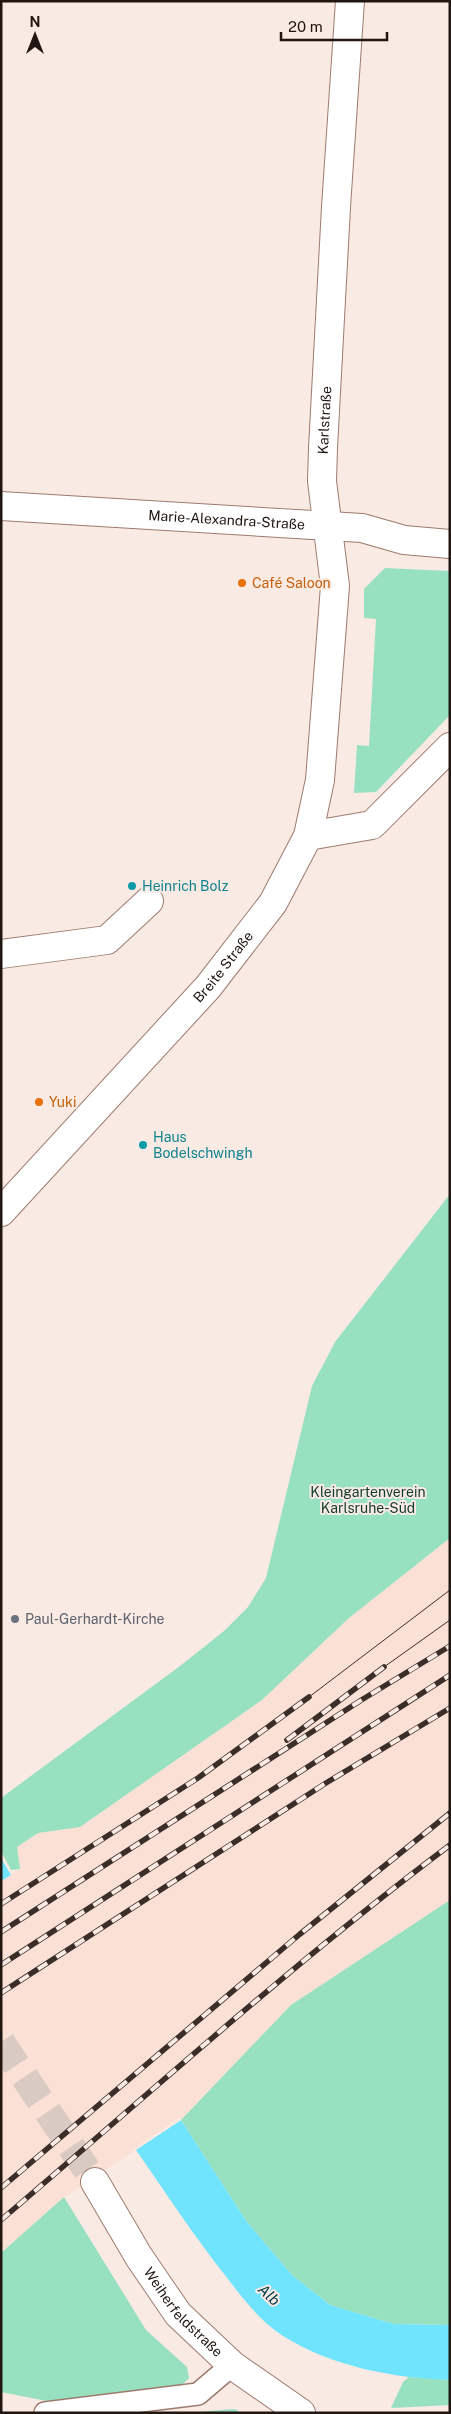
<svg xmlns="http://www.w3.org/2000/svg" width="451" height="2414" font-family="'Public Sans',sans-serif">
  <style>
    .built { fill: #fbe0d5 }
    .green { fill: #97e1c0 }
    .water { fill: #71e4fd }
    .pier { fill: #faeae4 }
    .lines { fill: none; stroke-linecap: round; stroke-linejoin: round }
    .secondary-tunnel { stroke: #dacac4; stroke-width: 28; stroke-dasharray: 28 14; stroke-linecap: butt }
    .lane-casing { stroke: #9d7b6e; stroke-width: 24 }
    .street-casing { stroke: #9d7b6e; stroke-width: 30 }
    .secondary-casing { stroke: #9d7b6e; stroke-width: 30 }
    .lane { stroke: #fff; stroke-width: 21 }
    .street { stroke: #fff; stroke-width: 28 }
    .secondary { stroke: #fff; stroke-width: 28 }
    .tram { stroke: #3b2e29; stroke-width: 1 }
    .rail-casing { stroke: #3b2e29; stroke-width: 5.5 }
    .rail { stroke: #faeae4; stroke-width: 4; stroke-dasharray: 11; stroke-linecap: butt }
    .food-dot { fill: #e8710a; stroke: #faeae4; stroke-width: 2 }
    .culture-dot { fill: #0f9aa8; stroke: #faeae4; stroke-width: 2 }
    .worship-dot { fill: #6b7280; stroke: #faeae4; stroke-width: 2 }
    .labels { text-anchor: middle; stroke-width: 4; stroke-linejoin: round; paint-order: stroke }
    .street-label { font-size: 14px; fill: #221611; stroke: #faeae4 }
    .food-label { font-size: 14px; fill: #c56008; stroke: #faeae4; text-anchor: start }
    .culture-label { font-size: 14px; fill: #0d838f; stroke: #faeae4; text-anchor: start }
    .park-label { font-size: 14px; fill: #0e3a29; stroke: #faeae4 }
    .worship-label { font-size: 14px; fill: #5b616d; stroke: #faeae4; text-anchor: start }
    .water-label { font-size: 15px; font-style: italic; fill: #013a44; stroke: #faeae4 }
  </style>
  <rect width="100%" height="100%" fill="#faeae4"/>
  <polygon class="built" points="450,1538 450,1900 291,2005 181,2120 64,2197 1,2253 1,1881 20,1869 17,1847 38,1833 80,1827 262,1700 349,1618"/>
  <g class="green">
    <polygon points="385,568 450,571 450,715 376,792 354,793 357,745 369,746 376,619 364,618 364,589"/>
    <polygon points="450,1194 450,1538 349,1618 262,1700 80,1827 38,1833 17,1847 20,1869 11,1870 1,1851 1,1798 180,1666 224,1631 248,1607 266,1578 312,1386 335,1342"/>
    <polygon points="450,1900 450,2325 394,2324 330,2305 292,2275 247,2222 181,2120 291,2005"/>
    <polygon points="64,2197 146,2330 187,2367 189,2378 181,2386 52,2402 1,2392 1,2253"/>
    <polygon points="409,2377 450,2380 450,2405 391,2408 403,2382"/>
    <polygon points="235,2409 241,2413 186,2413"/>
  </g>
  <g class="water">
    <polygon points="1,1858 11,1875 1,1881"/>
    <path d="M181,2120L247,2222L292,2275L330,2305L394,2324L450,2325V2380C393,2378 333,2367 283,2336C261,2322 244,2300 228,2279C195,2238 166,2193 136,2150Z"/>
  </g>
  <polygon class="pier" points="180,2117 181,2120 134,2151 135,2148"/>
  <g class="lines">
    <polyline class="secondary-tunnel" points="1,2042 95,2182"/>
    <defs>
      <polyline id="lane" points="45,2413 198,2394 232,2365"/>
      <g id="street">
        <path id="s1" d="M1,506L362,528L404,540L450,544"/>
        <polyline points="308,836 372,825 450,747"/>
        <polyline points="1,954 107,940 149,901"/>
      </g>
      <g id="secondary">
        <path id="s2" d="M1,1212L208,987L273,903L308,836L320,780L335,586L322,481L323,448L336,207L350,1"/>
        <path id="s3" d="M95,2182L139,2257L178,2314L232,2365L301,2413"/>
      </g>
    </defs>
    <use href="#lane" class="lane-casing"/>
    <use href="#street" class="street-casing"/>
    <use href="#secondary" class="secondary-casing"/>
    <use href="#lane" class="lane"/>
    <use href="#street" class="street"/>
    <use href="#secondary" class="secondary"/>
    <g class="tram">
      <polyline points="384,1667 450,1620"/>
      <polyline points="309,1697 450,1590"/>
    </g>
    <defs>
      <g id="rail">
        <polyline points="287,1740 384,1667"/>
        <polyline points="1,1904 198,1778 309,1697"/>
        <polyline points="1,1932 363,1699 450,1646"/>
        <polyline points="1,1965 450,1675"/>
        <polyline points="1,1993 326,1783 450,1708"/>
        <polyline points="1,2188 300,1934 450,1813"/>
        <path d="M1,2220C149,2094 294,1962 450,1845"/>
      </g>
    </defs>
    <use href="#rail" class="rail-casing"/>
    <use href="#rail" class="rail"/>
  </g>
  <g class="food-dot">
    <circle cx="242" cy="583" r="5"/>
    <circle cx="39" cy="1102" r="5"/>
  </g>
  <g class="culture-dot">
    <circle cx="132" cy="886" r="5"/>
    <circle cx="143" cy="1145" r="5"/>
  </g>
  <circle class="worship-dot" cx="15" cy="1619" r="5"/>
  <g class="labels">
    <g class="street-label">
      <text dy="5" stroke="none"><textPath href="#s2" startOffset="906">Karlstraße</textPath></text>
      <text dy="5" stroke="none"><textPath href="#s1" startOffset="226">Marie-Alexandra-Straße</textPath></text>
      <text dy="5" stroke="none"><textPath href="#s2" startOffset="331">Breite Straße</textPath></text>
      <text dy="5" stroke="none"><textPath href="#s3" startOffset="158">Weiherfeldstraße</textPath></text>
    </g>
    <g class="food-label">
      <text x="252" y="588">Café Saloon</text>
      <text x="49" y="1107">Yuki</text>
    </g>
    <g class="culture-label">
      <text x="142" y="891">Heinrich Bolz</text>
      <text x="153" y="1142">Haus<tspan x="153" dy="16">Bodelschwingh</tspan></text>
    </g>
    <g class="park-label">
      <text x="368" y="1497">Kleingartenverein<tspan x="368" dy="16">Karlsruhe-Süd</tspan></text>
    </g>
    <g class="worship-label">
      <text x="25" y="1624">Paul-Gerhardt-Kirche</text>
    </g>
    <g class="water-label">
      <text transform="translate(269 2295) rotate(43)" y="5">Alb</text>
    </g>
  </g>
  <rect width="451" height="2414" fill="none" stroke="#221611" stroke-width="5"/>
  <g transform="translate(35 35)" stroke="#faeae4" stroke-width="4" paint-order="stroke">
  <path d="M0-4L9 19L0 12L-9 19Z" fill="#221611"/>
  <text y="-8" font-size="14" font-weight="bold" text-anchor="middle" fill="#221611">N</text>
  </g>
  <path d="M281 32v8h106v-8" fill="none" stroke="#221611" stroke-width="2.5"/>
  <text x="288" y="32" font-size="15" fill="#221611" stroke="#faeae4" stroke-width="4" paint-order="stroke">20 m</text>
</svg>
